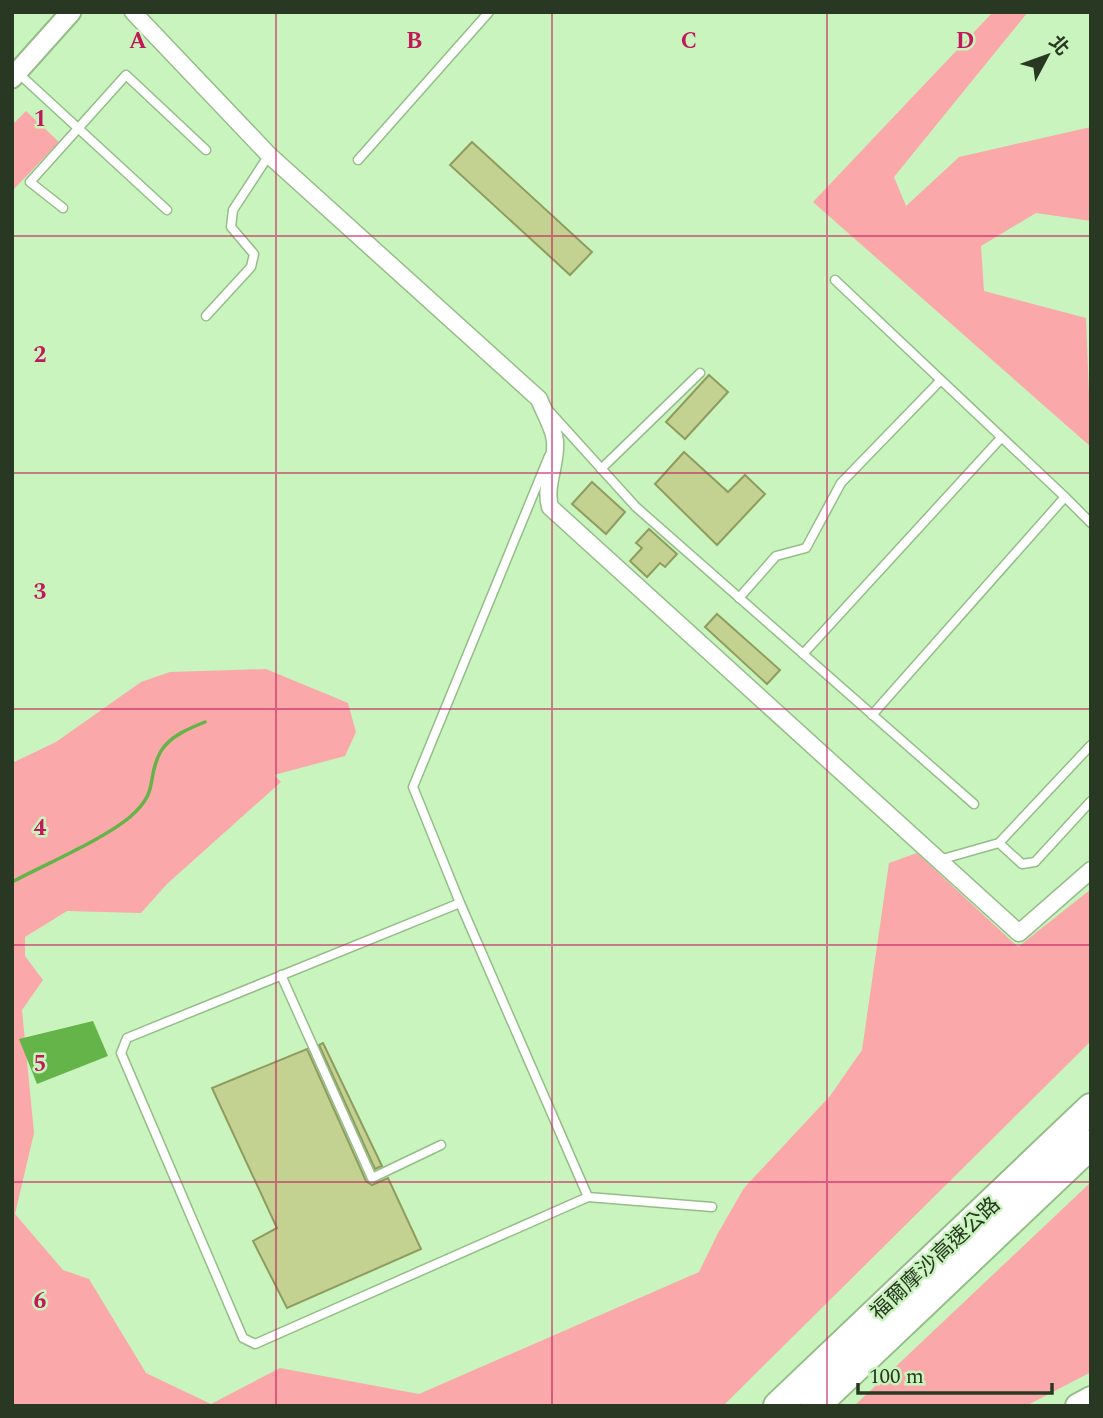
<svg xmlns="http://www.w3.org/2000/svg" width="1103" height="1418" font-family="Spectral,'Noto Sans TC',serif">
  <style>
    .green { fill: #fba8aa }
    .water { fill: #64b449 }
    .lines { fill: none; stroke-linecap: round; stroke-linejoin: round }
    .stream { stroke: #64b449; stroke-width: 3.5 }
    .building { fill: #c3d191; stroke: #8f9c5e; stroke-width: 2 }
    .service-casing { stroke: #95bd89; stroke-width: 11 }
    .minor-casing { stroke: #95bd89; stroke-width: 19 }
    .tertiary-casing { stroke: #95bd89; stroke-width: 23 }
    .primary-casing { stroke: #95bd89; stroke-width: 28 }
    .motorway-casing { stroke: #95bd89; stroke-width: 32 }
    .service { stroke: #fff; stroke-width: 8 }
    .minor { stroke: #fff; stroke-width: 16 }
    .tertiary { stroke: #fff; stroke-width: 19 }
    .primary { stroke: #fff; stroke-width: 24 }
    .motorway { stroke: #fff; stroke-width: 28 }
    .grid { fill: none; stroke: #c2185b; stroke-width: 2; stroke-opacity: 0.55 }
    .labels { text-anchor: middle; stroke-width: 5; stroke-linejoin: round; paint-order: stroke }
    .street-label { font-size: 21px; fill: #283823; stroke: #c9f4bd }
    .grid-label { font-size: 23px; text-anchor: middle; font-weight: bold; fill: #c2185b; stroke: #c9f4bd; stroke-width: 5; stroke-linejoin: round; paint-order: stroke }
  </style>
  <rect width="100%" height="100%" fill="#c9f4bd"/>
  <g class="green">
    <polygon points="993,12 1028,12 894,177 906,206 959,157 1091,127 1091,221 1036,213 981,246 984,291 1086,318 1091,447 813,202"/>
    <polygon points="26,111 59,142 12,191 12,125"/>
    <polygon points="266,669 348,703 356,732 345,756 274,775 281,782 167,884 141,913 67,911 25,937 25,956 43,980 22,1010 34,1133 15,1214 63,1270 89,1279 146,1373 211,1404 280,1368 419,1394 699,1272 718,1233 744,1188 830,1096 862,1050 889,863 917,853 1018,947 1091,889 1091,1041 723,1406 12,1406 12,763 56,742 141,682 170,672"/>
    <polygon points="1091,1182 1091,1372 1026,1406 854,1406"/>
  </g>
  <polygon class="water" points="93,1021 108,1056 37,1084 19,1039"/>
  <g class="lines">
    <path class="stream" d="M12,882C44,865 104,839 130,817C161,790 145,779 161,751C170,736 190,728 205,722"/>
  </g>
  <g class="building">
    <polygon points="472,142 592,252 570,275 450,165"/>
    <polygon points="709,375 728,392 685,439 666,422"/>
    <polygon points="684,452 728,492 745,475 765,494 717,545 655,484"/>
    <polygon points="592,482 625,512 606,534 572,504"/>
    <polygon points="649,529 677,554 665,567 660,563 647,577 630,561 642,548 636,543"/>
    <polygon points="717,614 780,670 767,684 705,627"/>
    <polygon points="323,1043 382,1166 375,1169 319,1045"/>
    <polygon points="307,1049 366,1181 372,1185 388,1178 421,1249 287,1308 253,1241 277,1228 212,1088"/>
  </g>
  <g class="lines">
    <defs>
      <g id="service">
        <polyline points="17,72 167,210"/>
        <polyline points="358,160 489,12"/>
        <polyline points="63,208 30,182 126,75 206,150"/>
        <polyline points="835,280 1065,497"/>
        <polyline points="206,316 251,267 254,254 231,227 233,210 269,155"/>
        <polyline points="550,412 636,507 974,804"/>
        <polyline points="549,456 413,787 460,903 588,1197 712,1207"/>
        <polyline points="601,469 700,373"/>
        <polyline points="739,598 776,556 806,548 841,483 939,382"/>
        <polyline points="803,654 1001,438"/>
        <polyline points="872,715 1065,497 1091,523"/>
        <polyline points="999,843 1022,864 1035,862 1091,801"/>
        <polyline points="939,860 999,843 1091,745"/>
        <polyline points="460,903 127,1038 121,1053 243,1338 255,1344 588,1197"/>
        <polyline points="281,975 372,1178 441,1145"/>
      </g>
      <path id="minor" d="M133,12L269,155L539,399C544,412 554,428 555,441C557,464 544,485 550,507L1019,933L1091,870"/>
      <polyline id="tertiary" points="12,78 71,12"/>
      <polyline id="primary" points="1078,1406 1091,1399"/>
      <g id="motorway">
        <polyline points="778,1406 1091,1108"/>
        <polyline points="815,1406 1091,1144"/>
      </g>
    </defs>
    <use href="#service" class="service-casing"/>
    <use href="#minor" class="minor-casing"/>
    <use href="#tertiary" class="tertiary-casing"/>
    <use href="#primary" class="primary-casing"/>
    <use href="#motorway" class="motorway-casing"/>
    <use href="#service" class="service"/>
    <use href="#minor" class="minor"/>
    <use href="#tertiary" class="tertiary"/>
    <use href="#primary" class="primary"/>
    <use href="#motorway" class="motorway"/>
  </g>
  <path class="grid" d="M276,12V1406M552,12V1406M827,12V1406M12,236H1091M12,473H1091M12,709H1091M12,945H1091M12,1182H1091"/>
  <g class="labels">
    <g class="street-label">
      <text transform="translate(935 1258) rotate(-43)" y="7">福爾摩沙高速公路</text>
    </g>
  </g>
  <g class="grid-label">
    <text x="138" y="48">A</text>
    <text x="414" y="48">B</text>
    <text x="689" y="48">C</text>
    <text x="965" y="48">D</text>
    <text x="40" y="126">1</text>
    <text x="40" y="362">2</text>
    <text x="40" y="599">3</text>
    <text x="40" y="835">4</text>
    <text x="40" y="1071">5</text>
    <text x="40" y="1308">6</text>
  </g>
  <rect width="1103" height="1418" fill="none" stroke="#283823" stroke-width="28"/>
  <g transform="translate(1047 56) rotate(49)" stroke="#c9f4bd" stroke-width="5" paint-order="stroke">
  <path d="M0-5L12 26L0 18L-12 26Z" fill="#283823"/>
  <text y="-10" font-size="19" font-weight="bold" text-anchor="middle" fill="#283823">北</text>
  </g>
  <path d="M858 1383v10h194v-10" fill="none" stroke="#283823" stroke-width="3.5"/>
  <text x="869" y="1383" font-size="21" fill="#283823" stroke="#c9f4bd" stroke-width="5" paint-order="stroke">100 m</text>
</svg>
